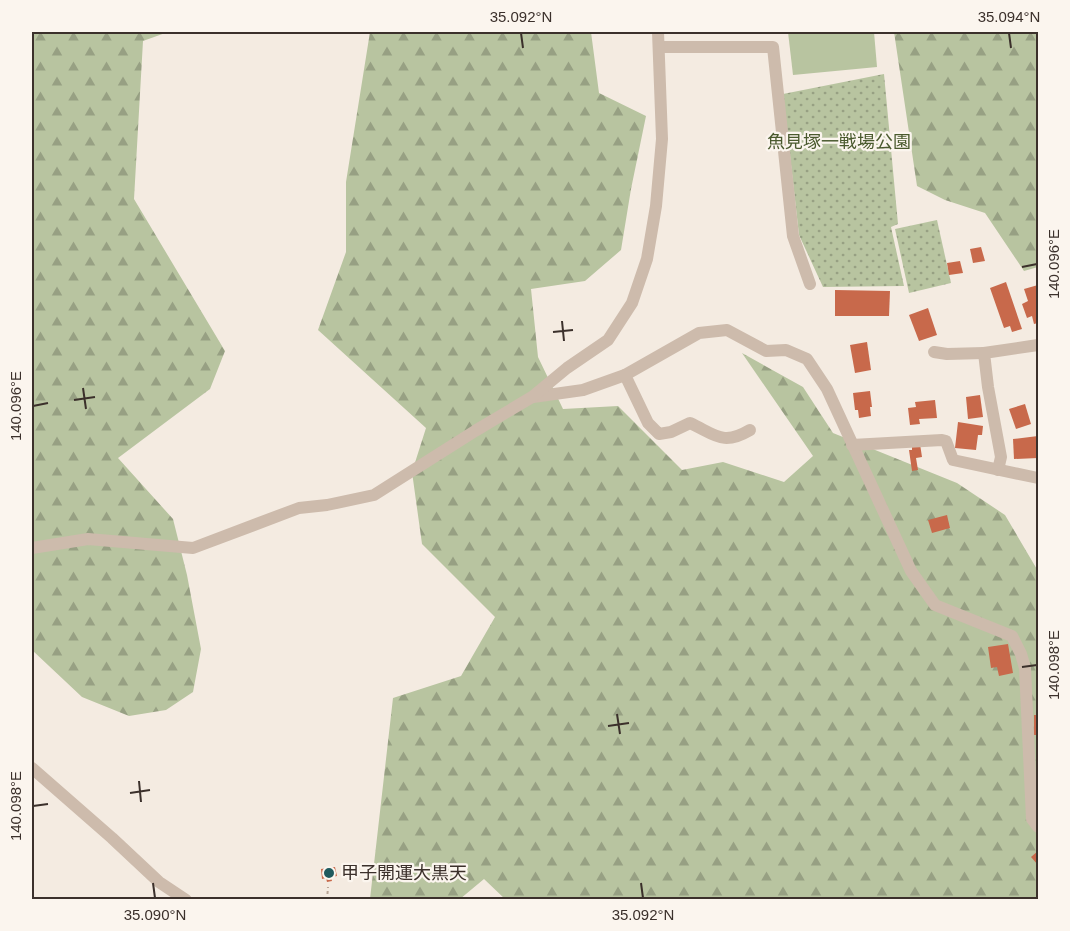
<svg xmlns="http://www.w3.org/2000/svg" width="1070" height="931" font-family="Helvetica,'Noto Sans JP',sans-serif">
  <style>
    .grass { fill: #b8c4a0 }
    .forest { fill: url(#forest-firs) }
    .park { fill: url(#park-dots) }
    .building { fill: #c8694b }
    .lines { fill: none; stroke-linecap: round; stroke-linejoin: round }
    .path { stroke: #b9a596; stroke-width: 2; stroke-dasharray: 3 3; stroke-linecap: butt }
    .street { stroke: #cdbbac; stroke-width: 12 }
    .ticks { fill: none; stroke: #3b302b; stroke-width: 2 }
    .poi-dot { fill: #1f5a5e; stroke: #fbf5ee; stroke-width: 2 }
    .labels { text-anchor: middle; stroke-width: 4.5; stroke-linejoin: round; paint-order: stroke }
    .park-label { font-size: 18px; fill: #4a5a2e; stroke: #fbf5ee }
    .poi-label { font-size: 18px; fill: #3b302b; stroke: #fbf5ee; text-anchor: start }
    .neatline { fill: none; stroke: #3b302b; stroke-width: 2 }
    .ticks-label { font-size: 15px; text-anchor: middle; fill: #3b302b }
  </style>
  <defs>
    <pattern id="forest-firs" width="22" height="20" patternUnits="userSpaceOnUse" patternTransform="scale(1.5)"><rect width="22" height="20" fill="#b8c4a0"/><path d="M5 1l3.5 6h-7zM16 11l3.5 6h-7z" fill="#97a083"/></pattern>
    <pattern id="park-dots" width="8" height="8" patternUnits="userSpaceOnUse" patternTransform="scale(1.5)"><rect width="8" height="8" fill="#b8c4a0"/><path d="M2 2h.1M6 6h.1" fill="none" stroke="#97a083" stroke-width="1.8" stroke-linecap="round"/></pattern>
  </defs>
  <rect width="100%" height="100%" fill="#f4ebe1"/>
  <polygon class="grass" points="788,32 874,32 877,67 793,75"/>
  <g class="forest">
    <polygon points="32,32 168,32 143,41 134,199 225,351 210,389 118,458 173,519 187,575 201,649 193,692 166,710 129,716 82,697 32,650"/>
    <polygon points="370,32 591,32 599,93 646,116 631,189 621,250 585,281 531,289 538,357 563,409 618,406 682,470 723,462 784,482 813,456 742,353 803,387 833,433 957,483 1005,515 1038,571 1038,899 506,900 484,879 460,899 370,899 393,698 461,676 495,617 422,544 412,472 426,428 318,330 346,252 346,182"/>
    <polygon points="894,32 1038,32 1038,267 1024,271 985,213 945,200 917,186"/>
  </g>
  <g class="park">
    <polygon points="884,74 898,224 891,227 904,286 823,287 799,235 783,94"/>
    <polygon points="937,220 951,283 909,293 895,229"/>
  </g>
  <g class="building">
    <polygon points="981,247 985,261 973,263 970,249"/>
    <polygon points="960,261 963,273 949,275 947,263"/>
    <polygon points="1006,282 1022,329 1012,332 1010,326 1004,328 990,288"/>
    <polygon points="1038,285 1038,323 1034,324 1032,316 1027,318 1022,304 1028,301 1024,289"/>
    <polygon points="835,290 890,291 889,316 835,316"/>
    <polygon points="928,308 937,335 919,341 909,315"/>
    <polygon points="867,342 871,370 855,373 850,345"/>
    <polygon points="870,391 872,407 870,407 871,416 859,418 858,410 855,410 853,393"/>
    <polygon points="980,395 983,417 968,419 966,397"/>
    <polygon points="935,400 937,418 919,419 920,424 910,425 908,408 916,407 915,402"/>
    <polygon points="1025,404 1031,424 1016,429 1009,409"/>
    <polygon points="958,422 983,426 982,435 978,435 976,450 955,448"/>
    <polygon points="1038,436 1038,458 1014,459 1013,439"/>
    <polygon points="920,444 922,457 916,458 918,470 912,471 909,450 912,450 912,446"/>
    <polygon points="947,515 950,528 932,533 928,520"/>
    <polygon points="1008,644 1013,673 999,676 997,667 991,668 988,647"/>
    <rect x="1034" y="715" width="4" height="20"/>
    <polygon points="1038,851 1038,865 1031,857"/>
    <polygon points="335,867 337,876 331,877 332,881 327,882 326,878 322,879 321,869"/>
  </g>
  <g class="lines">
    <polyline class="path" points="327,900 328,887"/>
    <g class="street">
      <polyline points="659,47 773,47 793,236 810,284"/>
      <polyline points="934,352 947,354 984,353"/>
      <path d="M625,375L648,423L659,434L671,432L690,423C716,435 723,446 750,430"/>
      <polyline points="533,397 583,390 625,375 699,333 727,330 766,351 786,350 807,359 827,389 911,571 935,605 1012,636 1021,654 1025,668 1032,819 1038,827"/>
      <polyline points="852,445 942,440 946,441 953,460 1038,478"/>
      <polyline points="998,470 1001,457 988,387 984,353 1038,345"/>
      <polyline points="32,548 88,539 193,548 299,508 327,505 374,495 475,431 532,397 567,368 608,340 632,303 647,259 656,206 662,139 658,32"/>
      <polyline points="32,768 112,838 159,882 186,900"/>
    </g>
  </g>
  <path class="ticks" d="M521,33L523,48M1009,33L1011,48M1022,267L1037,264M562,321L564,341M553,332L573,330M83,388L86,409M74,400L95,397M33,406L48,403M1022,667L1037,665M617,714L620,734M608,726L629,723M139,781L141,802M130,793L150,790M33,806L48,804M153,883L155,898M641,883L643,898"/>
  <circle class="poi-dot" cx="329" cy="873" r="6"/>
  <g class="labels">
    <g class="park-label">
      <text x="839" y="148">魚見塚一戦場公園</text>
    </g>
    <g class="poi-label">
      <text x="341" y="879">甲子開運大黒天</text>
    </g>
  </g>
  <rect width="1070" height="931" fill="none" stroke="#fbf5ee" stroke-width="66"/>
  <rect x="33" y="33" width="1004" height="865" class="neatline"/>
  <g class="ticks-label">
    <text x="521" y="22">35.092°N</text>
    <text x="1009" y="22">35.094°N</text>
    <text transform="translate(1054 264) rotate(-90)" y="5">140.096°E</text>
    <text transform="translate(16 406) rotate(-90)" y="5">140.096°E</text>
    <text transform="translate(1054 665) rotate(-90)" y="5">140.098°E</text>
    <text transform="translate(16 806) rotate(-90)" y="5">140.098°E</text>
    <text x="155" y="920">35.090°N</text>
    <text x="643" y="920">35.092°N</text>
  </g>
</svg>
